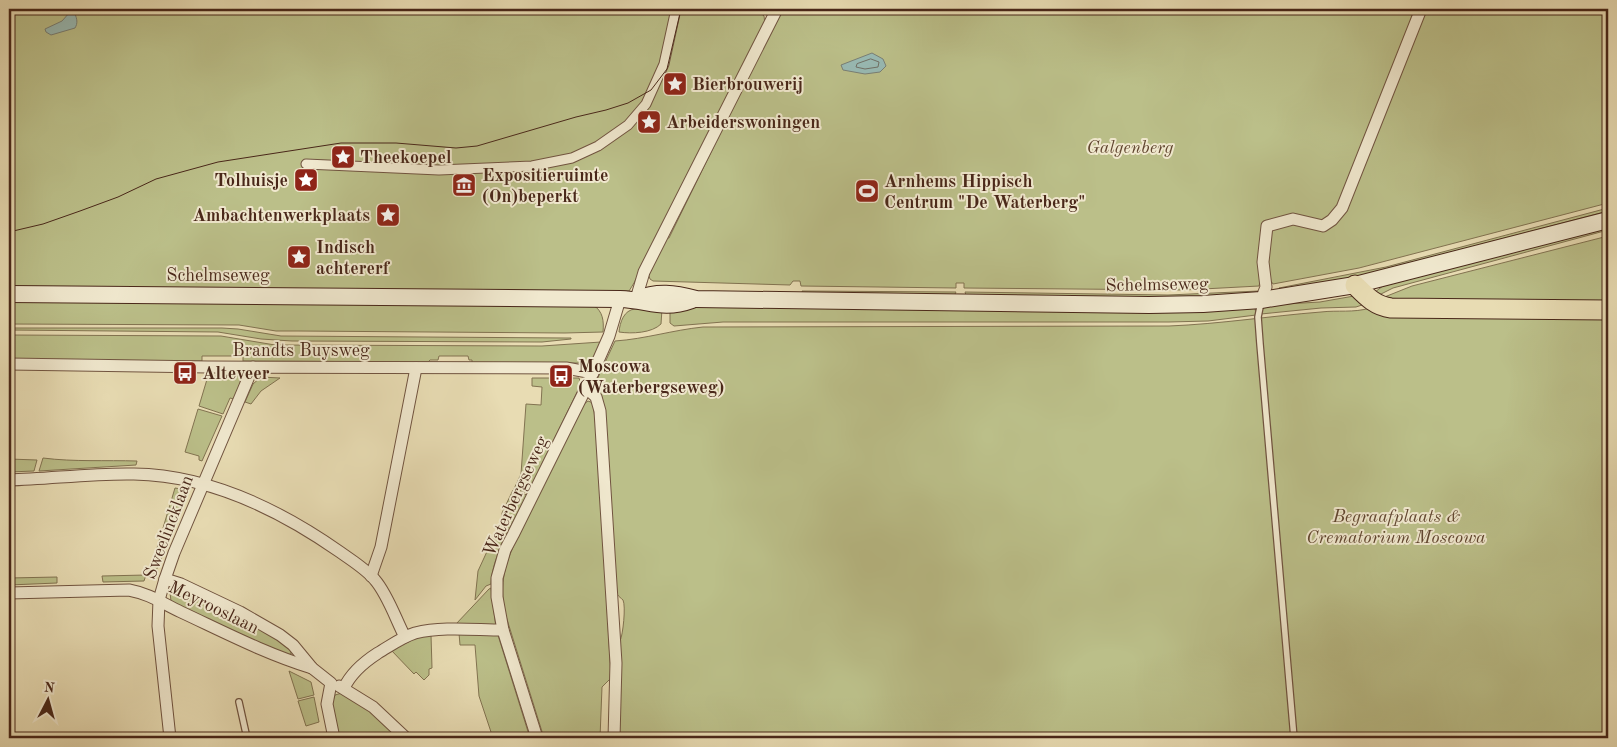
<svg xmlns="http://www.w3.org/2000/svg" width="1617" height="747" font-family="'Old Standard TT',serif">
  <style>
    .green { fill: #bbbf89; stroke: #827351 }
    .water { fill: #98bab4; stroke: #787f76 }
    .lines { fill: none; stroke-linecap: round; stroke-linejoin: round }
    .shore { stroke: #707066; stroke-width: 1 }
    .service-casing { stroke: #715440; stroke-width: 8 }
    .pedestrian-casing { stroke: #715440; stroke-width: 11 }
    .minor-casing { stroke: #715440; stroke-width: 13 }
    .secondary-casing { stroke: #492719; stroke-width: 18 }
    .primary-casing { stroke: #492719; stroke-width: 21 }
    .service { stroke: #f0e8ce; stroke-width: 5.5 }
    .pedestrian { stroke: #f0e8ce; stroke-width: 9 }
    .minor { stroke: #f0e8ce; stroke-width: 11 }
    .secondary { stroke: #f0e8ce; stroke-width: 16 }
    .primary { stroke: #e8dcb3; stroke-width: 19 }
    .tram { stroke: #492719; stroke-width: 1 }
    .labels { text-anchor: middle; stroke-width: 4; stroke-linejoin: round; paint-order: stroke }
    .poi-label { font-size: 18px; font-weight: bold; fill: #492719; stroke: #f0e8ce; text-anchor: start }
    .park-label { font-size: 18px; font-style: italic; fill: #60452f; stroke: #f0e8ce }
    .street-label { font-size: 18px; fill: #492719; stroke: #f0e8ce }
  </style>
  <rect width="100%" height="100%" fill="#e8dcb3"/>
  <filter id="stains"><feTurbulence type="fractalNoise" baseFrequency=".004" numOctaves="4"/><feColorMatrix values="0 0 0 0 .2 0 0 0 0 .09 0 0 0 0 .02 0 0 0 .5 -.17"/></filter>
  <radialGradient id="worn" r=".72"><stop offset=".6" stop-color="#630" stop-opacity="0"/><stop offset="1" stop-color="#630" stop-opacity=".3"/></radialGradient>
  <g class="green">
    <polygon points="9,9 756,9 764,16 765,24 634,283 629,291 9,288"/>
    <polygon points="781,9 1608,9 1608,203 1359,268 1273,284 1271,281 1260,282 1259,286 1184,290 964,288 964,283 956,283 956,288 801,286 800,281 793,281 790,285 653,281 650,279 648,273 666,238 669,238"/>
    <polygon points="1608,208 1608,211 1360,276 1284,290 1279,288 1386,267"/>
    <polygon points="1608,227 1608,230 1393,288 1377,296 1375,292 1383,286"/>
    <polygon points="1608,236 1608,305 1382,298 1412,286"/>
    <polygon points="802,291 956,292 954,296 803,294"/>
    <path d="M1259,291L1258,292C1161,302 1063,297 966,295L965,292L1168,295Z"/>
    <polygon points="1354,296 1365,304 1356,307 1321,308 1261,314 1263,307 1286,304 1320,302"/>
    <path d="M9,299L593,305C603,311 604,321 603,332L565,333L298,331H276L239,325L9,324Z"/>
    <polygon points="715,306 1255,308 1256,315 1208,321 1169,322 723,322 674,326 670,323 670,309"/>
    <path d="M1370,308L1608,315V738H619L620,641C623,635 626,606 623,600C621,598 619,597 617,594L604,408L602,397L595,384L615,341C645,339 673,330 703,327L1169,326C1220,324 1270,316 1321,312C1337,310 1354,313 1370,308Z"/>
    <path d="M635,309H662L661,324C652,333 632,334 619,332C620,322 624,310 635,309Z"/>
    <polygon points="9,328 222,328 238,329 281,336 566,338 571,338 571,339 542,342 292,341 261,339 218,332 9,330"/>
    <path d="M9,335L221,336L275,345L542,346L601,342C597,353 595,360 583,363H472V360H469L468,356H439L438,360H430L428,362L243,361V356H202V361L9,360Z"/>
    <path d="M208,376H239C243,384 237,392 234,399L230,398L223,414L199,406Z"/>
    <polygon points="261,377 280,378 261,391 251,404 245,402 253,384"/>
    <polygon points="532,378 579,378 581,384 528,493 514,489 521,474 526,404 541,405 542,387 532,386"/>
    <path d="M588,401L593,403L598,443L611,678L602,687L600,738H544L505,613C499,582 505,564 518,536L584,404Z"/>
    <polygon points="198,409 222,416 202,461 199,460 199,456 185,452"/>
    <path d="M43,458C74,462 106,460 137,461L136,465L39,471Z"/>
    <polygon points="9,459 37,460 34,471 9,472"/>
    <polygon points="175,488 181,489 187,496 173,531 163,528"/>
    <path d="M513,490L527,495C514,521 492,555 491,584L486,586L475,600L478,571L502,519V513Z"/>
    <polygon points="162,531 172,534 155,573 150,572"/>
    <polygon points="146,575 144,581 103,582 102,576"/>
    <polygon points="57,577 57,583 9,585 9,578"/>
    <polygon points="491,588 496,628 456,624 489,589"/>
    <path d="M180,589C218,607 258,624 291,650V654L286,655L174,604L171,601L170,593L173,591Z"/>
    <polygon points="497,632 530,738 493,738 479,696 475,645 460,645 459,633"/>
    <polygon points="431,635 432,668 429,669 429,675 424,680 416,672 414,674 391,650 415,637"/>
    <polygon points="289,671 311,682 314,695 298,699"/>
    <polygon points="342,693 375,714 399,738 338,738 332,703 335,695"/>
    <polygon points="314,697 319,722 306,726 298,701"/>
  </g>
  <g class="water">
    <path d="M70,12L75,14C77,19 78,23 75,28L51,35L46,32L45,29L62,21Z"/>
    <polygon points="872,53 883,59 886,66 880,72 865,74 843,70 841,65"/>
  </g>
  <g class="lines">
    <polygon class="shore" points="871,59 879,62 878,67 865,69 856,67 857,64"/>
    <defs>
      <g id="service">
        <polyline points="1261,302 1258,317 1260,344 1294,738"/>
        <polyline points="239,702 247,738"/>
      </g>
      <polyline id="pedestrian" points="306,164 439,170 532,166 572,158 598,146 628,125 646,104 664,64 676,9"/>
      <g id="minor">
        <polyline points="636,299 644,272 777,9"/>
        <polyline points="1261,300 1266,287 1263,262 1267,226 1293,219 1323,226 1332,220 1342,208 1421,9"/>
        <polyline points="9,364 208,367 566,368 593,373"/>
        <polyline points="586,388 596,397 600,411 616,663 614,738"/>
        <path d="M9,480C50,479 92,473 134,474C208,475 280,510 340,552C351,560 366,569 375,580C388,595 396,620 405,637"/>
        <polyline points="371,576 381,547 416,368"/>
        <polyline points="165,579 181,584 240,612 280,635 293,645 312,668 331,683 327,704 334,738"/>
        <path d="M9,593L129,590C150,594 162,603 181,612C224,632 266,654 312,668"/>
        <polyline points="339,686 373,707 406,738"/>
        <path d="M344,688C351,673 364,662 378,653C390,646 402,637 415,633C443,626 475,630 503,630"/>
        <polyline points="170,738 158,626 159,600 165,579 174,553 253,367"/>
        <polyline points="537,738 503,630 497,597 497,578 505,550 513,535 586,388 609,336 620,299"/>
      </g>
      <g id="secondary">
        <path d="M9,294L620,299C649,300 662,311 692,300"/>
        <path d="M636,299C658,291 674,293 696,299L1149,305L1203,304L1261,300L1355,285L1608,220"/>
      </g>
      <path id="primary" d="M1355,285C1366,296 1375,306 1391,308L1608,310"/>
    </defs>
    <use href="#service" class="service-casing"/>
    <use href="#pedestrian" class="pedestrian-casing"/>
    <use href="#minor" class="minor-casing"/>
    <use href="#secondary" class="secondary-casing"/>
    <use href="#primary" class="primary-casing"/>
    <use href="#service" class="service"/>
    <use href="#pedestrian" class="pedestrian"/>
    <use href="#minor" class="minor"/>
    <use href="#secondary" class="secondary"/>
    <use href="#primary" class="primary"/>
    <polyline class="tram" points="9,232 43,224 80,211 118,197 156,179 218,162 341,143 396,143 456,148 477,146 576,117 606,110 628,103 651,90 667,69 681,9"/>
  </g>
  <defs>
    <symbol id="sight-square" viewBox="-11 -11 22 22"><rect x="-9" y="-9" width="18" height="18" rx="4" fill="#8f2418" stroke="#f0e8ce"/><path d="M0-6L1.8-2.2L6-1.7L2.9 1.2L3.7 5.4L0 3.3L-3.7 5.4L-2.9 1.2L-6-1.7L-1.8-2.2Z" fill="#fff"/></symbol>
    <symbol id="museum-square" viewBox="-11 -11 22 22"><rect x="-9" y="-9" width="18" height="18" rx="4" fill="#8f2418" stroke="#f0e8ce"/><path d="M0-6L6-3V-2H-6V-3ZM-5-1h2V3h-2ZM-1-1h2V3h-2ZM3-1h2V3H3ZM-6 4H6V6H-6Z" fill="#fff"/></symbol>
    <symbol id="stadium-square" viewBox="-11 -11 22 22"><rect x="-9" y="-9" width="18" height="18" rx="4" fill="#8f2418" stroke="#f0e8ce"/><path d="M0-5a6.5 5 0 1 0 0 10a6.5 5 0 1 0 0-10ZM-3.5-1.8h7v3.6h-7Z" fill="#fff"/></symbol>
    <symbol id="bus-square" viewBox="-11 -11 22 22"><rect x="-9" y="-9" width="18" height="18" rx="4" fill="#8f2418" stroke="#f0e8ce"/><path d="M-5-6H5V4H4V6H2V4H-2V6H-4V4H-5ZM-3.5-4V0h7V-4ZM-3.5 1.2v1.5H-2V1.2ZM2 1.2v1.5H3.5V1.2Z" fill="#fff"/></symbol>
  </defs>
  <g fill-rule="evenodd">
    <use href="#sight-square" x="661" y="70" width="28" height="28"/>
    <use href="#sight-square" x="635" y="108" width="28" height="28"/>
    <use href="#sight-square" x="329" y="143" width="28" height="28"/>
    <use href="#sight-square" x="292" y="166" width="28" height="28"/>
    <use href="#museum-square" x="450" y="171" width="28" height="28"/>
    <use href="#stadium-square" x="853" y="177" width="28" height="28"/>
    <use href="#sight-square" x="374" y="201" width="28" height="28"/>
    <use href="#sight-square" x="285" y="243" width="28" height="28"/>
    <use href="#bus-square" x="171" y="359" width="28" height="28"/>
    <use href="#bus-square" x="547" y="362" width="28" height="28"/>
  </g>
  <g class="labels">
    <g class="poi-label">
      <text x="692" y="90">Bierbrouwerij</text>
      <text x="666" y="128">Arbeiderswoningen</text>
      <text x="360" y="163">Theekoepel</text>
      <text x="482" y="181">Expositieruimte<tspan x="482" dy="21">(On)beperkt</tspan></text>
      <text x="288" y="186" text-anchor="end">Tolhuisje</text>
      <text x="884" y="187">Arnhems Hippisch<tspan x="884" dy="21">Centrum "De Waterberg"</tspan></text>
      <text x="370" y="221" text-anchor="end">Ambachtenwerkplaats</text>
      <text x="316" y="253">Indisch<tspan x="316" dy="21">achtererf</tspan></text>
      <text x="578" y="372">Moscowa<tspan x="578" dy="21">(Waterbergseweg)</tspan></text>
      <text x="202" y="379">Alteveer</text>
    </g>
    <g class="park-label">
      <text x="1130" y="153">Galgenberg</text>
      <text x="1396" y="522">Begraafplaats &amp;<tspan x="1396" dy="21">Crematorium Moscowa</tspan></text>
    </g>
    <g class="street-label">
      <text x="218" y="281">Schelmseweg</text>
      <text transform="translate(1157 284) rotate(-1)" y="6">Schelmseweg</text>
      <text x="301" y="356">Brandts Buysweg</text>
      <text transform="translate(515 496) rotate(-65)" y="6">Waterbergseweg</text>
      <text transform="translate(168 527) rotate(-69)" y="6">Sweelincklaan</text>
      <text transform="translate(214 607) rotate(26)" y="6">Meyrooslaan</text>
    </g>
  </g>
  <rect width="1617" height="747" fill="none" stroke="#e8dcb3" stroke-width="30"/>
  <rect x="10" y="10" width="1597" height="727" fill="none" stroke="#492719" stroke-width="2.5"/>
  <rect x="15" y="15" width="1587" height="717" fill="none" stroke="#492719"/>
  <g transform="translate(48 700) rotate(6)" stroke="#f0e8ce" stroke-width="4" paint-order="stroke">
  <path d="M0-4L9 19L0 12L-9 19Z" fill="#492719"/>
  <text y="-8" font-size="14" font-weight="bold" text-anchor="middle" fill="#492719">N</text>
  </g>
  <rect width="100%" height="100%" filter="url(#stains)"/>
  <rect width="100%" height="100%" fill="url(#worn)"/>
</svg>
